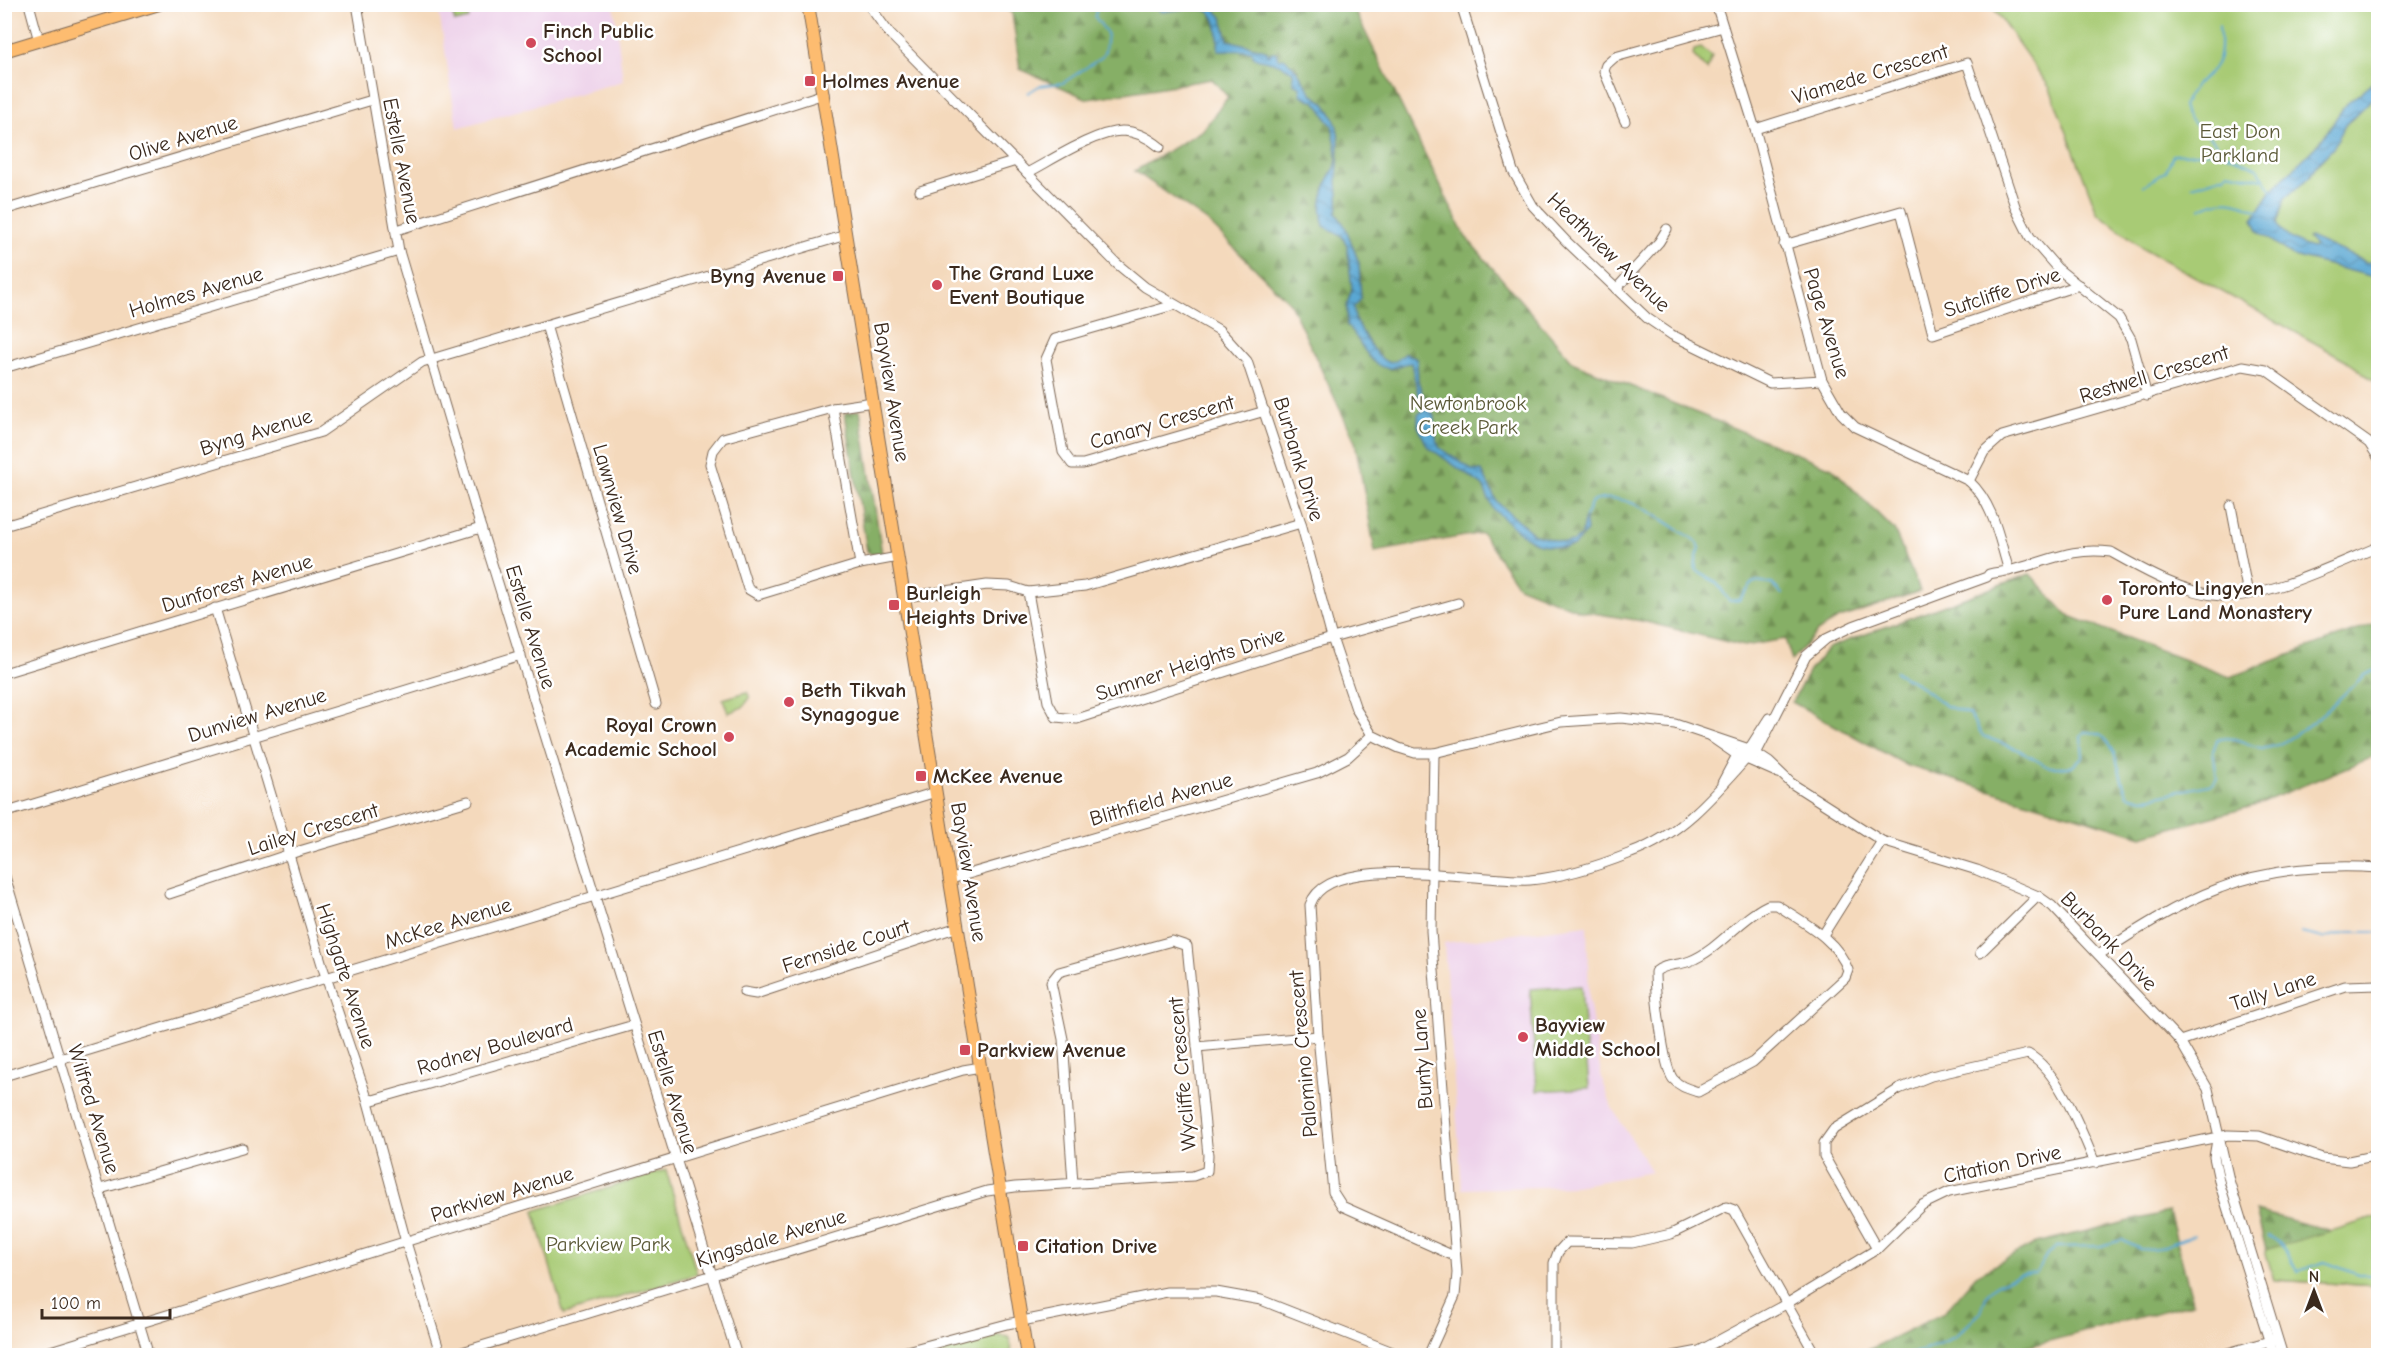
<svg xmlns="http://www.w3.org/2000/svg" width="2383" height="1360" font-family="'Comic Neue',sans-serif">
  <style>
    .built { fill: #edd0e9 }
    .forest { fill: url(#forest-firs); stroke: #606c42; stroke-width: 1.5 }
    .green { fill: #a8cb74; stroke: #727a49; stroke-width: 1.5 }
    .water { fill: url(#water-waves); stroke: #4a6878; stroke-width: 1.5 }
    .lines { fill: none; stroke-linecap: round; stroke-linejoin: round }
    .stream { stroke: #5aa7d3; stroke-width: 2 }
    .minor-casing { stroke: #7c6755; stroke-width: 11 }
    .major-casing { stroke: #7c6755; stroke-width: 14 }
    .minor { stroke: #fff; stroke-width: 9 }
    .major { stroke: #fdbc6f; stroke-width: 12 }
    .poi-dot { fill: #d1495b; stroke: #fff; stroke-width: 2 }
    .labels { text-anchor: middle; stroke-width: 5; stroke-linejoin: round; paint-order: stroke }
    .poi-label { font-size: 21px; font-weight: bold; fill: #3b2a1e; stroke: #fff; text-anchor: start }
    .street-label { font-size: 21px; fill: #3b2a1e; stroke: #fff }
    .park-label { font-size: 21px; fill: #5c5a38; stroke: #fff }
  </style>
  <defs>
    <pattern id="forest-firs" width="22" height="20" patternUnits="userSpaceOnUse" patternTransform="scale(1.5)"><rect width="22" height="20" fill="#86af66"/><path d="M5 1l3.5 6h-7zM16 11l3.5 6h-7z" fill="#6f8f53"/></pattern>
    <pattern id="water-waves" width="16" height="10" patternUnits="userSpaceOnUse" patternTransform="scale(1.5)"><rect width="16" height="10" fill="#5aa7d3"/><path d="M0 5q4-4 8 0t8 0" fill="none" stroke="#4c88ab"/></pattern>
  </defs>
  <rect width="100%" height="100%" fill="#fff"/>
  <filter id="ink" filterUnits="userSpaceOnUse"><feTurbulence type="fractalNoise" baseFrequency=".0167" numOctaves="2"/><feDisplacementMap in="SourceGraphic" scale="12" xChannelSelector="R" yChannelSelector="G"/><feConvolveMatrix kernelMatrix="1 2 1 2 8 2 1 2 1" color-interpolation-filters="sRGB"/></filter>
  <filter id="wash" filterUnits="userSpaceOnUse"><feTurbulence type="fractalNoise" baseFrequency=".008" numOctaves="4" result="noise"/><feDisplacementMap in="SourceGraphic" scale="24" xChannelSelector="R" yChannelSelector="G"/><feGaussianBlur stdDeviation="1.35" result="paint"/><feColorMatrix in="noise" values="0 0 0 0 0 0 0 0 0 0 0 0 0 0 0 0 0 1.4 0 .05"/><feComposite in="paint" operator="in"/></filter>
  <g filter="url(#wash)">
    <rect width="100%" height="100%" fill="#f4d9bc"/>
    <g class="built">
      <polygon points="438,5 614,5 623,81 457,128"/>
      <polygon points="1587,925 1589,999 1601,1075 1612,1108 1652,1172 1575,1186 1462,1189 1444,943"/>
    </g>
    <g class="forest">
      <polygon points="1003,5 1352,5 1465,236 1574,363 1832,468 1894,530 1920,591 1837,619 1817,632 1792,660 1785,639 1744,646 1642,621 1580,611 1518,586 1482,533 1375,552 1355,441 1290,303 1207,221 1135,171 1203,130 1228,97 1212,79 1088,99 1020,69 1012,13"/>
      <polygon points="860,410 882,554 871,554 867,551 845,413"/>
      <polygon points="2030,574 2067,615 2230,677 2378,622 2378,755 2253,806 2142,836 1908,766 1792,702 1809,671 1828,648"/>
      <polygon points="2256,1211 2332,1231 2378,1217 2378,1286 2274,1280"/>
      <polygon points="2169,1212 2193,1303 1996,1355 1858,1355 1942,1314 1976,1275 2036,1243"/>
    </g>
    <g class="green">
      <polygon points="450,5 465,5 469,19 455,22"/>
      <polygon points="1991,5 2378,5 2378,384 2344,359 2143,248 2097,212 2050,88"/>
      <polygon points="1701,48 1712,56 1707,70 1693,55 1694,50"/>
      <polygon points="747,692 750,698 743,707 728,713 723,699"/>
      <polygon points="1581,986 1589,1088 1537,1091 1530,989"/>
      <polygon points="666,1170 697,1274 564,1314 534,1211"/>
      <polygon points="2378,1217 2378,1286 2274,1280 2265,1250"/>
      <polygon points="992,1335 1009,1337 1012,1355 932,1355 930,1350"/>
    </g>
    <g class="water">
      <path d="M1154,5H1211L1222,17L1228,40L1265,50L1270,55L1271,52H1276L1278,59L1284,58C1297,68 1303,80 1312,93C1317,99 1323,100 1326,105C1345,129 1338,153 1337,181C1337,191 1341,202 1336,213L1345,226L1359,263L1361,299L1354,307L1355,320C1365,334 1371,353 1387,362L1396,361L1406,353L1417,359L1418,381L1427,406L1435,416V433L1439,447L1472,470L1482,471L1497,502L1535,535L1564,543L1573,542L1581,536L1585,515L1587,531L1574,546L1563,548L1535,543L1525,537L1493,509L1483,486L1427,446L1418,426V414L1425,410L1418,394L1411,363C1404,363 1400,367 1393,368C1368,371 1362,339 1347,326V304L1352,289L1347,245L1341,235L1324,226C1318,206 1323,194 1330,175C1331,172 1334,171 1335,168C1340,154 1334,139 1332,125C1325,119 1323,108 1315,102C1311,99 1305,98 1301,95L1300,86L1294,84L1293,72C1283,64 1267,60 1254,58L1251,51L1218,50C1220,0 1202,7 1161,12Z"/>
      <path d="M2378,78V93L2345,126L2333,148L2315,167L2310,177L2285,198L2277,223C2283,237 2298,244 2313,248L2315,246L2308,238L2310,237L2366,262L2378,263V278L2293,256L2258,231L2253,219L2272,190L2320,142L2345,105Z"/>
    </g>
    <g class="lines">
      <g class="stream">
        <path d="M2219,26C2226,83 2201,64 2183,106C2188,127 2213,132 2220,151"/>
        <polyline points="1028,93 1039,86 1063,83 1102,57 1105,51 1107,33 1095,17 1097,4"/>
        <polyline points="2143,186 2166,171 2173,155 2220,151 2257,168 2272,190"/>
        <polyline points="2192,186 2224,176 2228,172 2263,179"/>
        <path d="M2200,209C2223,196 2238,201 2261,212"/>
        <path d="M1585,517L1592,502C1621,490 1651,512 1674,527C1682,533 1691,536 1698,543L1700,548C1688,579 1702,569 1718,585C1723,590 1725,597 1730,601L1739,600L1754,582L1772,584L1782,594"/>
        <path d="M1895,672L1916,683L1946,706L1969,714L1983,736L2019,750L2048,767H2072L2083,756L2081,736L2084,732C2120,730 2115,772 2128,795L2143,799L2213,784L2217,778L2213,751L2217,740C2236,734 2246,746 2262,748C2289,750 2345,693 2364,675L2378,669"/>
        <polyline points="2301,933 2323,938 2348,932 2378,932"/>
        <path d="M2268,1236C2286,1243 2287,1258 2298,1271L2325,1262L2359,1275H2378"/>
        <polyline points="1903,1356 1923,1351 1955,1337 1981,1312 1987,1294 1998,1284 2020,1274 2036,1273 2047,1254 2056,1247 2101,1246 2122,1240 2140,1249 2154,1250 2194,1235"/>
      </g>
    </g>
  </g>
  <g filter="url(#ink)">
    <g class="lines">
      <defs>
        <g id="minor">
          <polyline points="29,4 39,41"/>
          <polyline points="357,4 399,251 481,528 737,1356"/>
          <polyline points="868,4 889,33 1116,263 1145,287 1219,330 1247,361 1301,523 1332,638 1356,709 1372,735 1399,748 1415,753 1434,753 1561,722 1621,718 1675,724 1749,749 1769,762 1791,783 1882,841 1977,870 2038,896 2052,906 2180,1041 2208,1089 2229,1180 2283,1356"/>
          <polyline points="1461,4 1513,171 1533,206 1566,241 1647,318 1672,335 1770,383 1822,380"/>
          <path d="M1716,4L1755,129L1822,380L1841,413L1855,427L1969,481C1994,504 1999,539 2009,571"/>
          <polyline points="1625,121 1604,71 1606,65 1615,57 1723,27"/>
          <polyline points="1755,129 1967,63 2016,209 2030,237 2057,268 2119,318 2131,339 2147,396"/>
          <path d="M1027,173C1052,160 1094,132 1122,131C1137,131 1149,138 1160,147"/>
          <polyline points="920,191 1016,161"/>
          <polyline points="4,210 372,100"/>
          <polyline points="397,230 824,94"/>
          <polyline points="1784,245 1901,211 1933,334 2079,285"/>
          <polyline points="1616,289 1659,242 1667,229"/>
          <polyline points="1174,305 1055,339 1046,359 1063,452 1072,464 1083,464 1265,411"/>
          <polyline points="546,325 656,704"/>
          <polyline points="4,368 399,251"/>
          <polyline points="873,402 833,408 723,438 713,451 710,464 748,589 758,595 860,564 898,557"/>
          <polyline points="833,408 860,564"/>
          <polyline points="1969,481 1984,452 2002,436 2243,366 2266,370 2369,443 2378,457"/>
          <polyline points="2231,506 2248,594"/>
          <polyline points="4,526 321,432 422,362 846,235"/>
          <polyline points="1028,592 1048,702 1056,717 1077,719 1318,642 1458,603"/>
          <polyline points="905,597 987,585 1009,586 1028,592 1085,586 1301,523"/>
          <polyline points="215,608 323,968 367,1098 406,1242 441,1356"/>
          <polyline points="4,673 481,528"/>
          <polyline points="1711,737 1737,755 1778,773"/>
          <polyline points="1722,783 1737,755 1749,749 1769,718"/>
          <polyline points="4,813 521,655"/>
          <polyline points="4,873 149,1356"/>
          <polyline points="951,879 1317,773 1348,757 1372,735"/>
          <polyline points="169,894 296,852 468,801"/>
          <path d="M1768,905H1777C1804,923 1837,939 1848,970L1845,978L1753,1062L1698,1092C1689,1089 1680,1087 1673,1079C1663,1066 1655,991 1655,972C1666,963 1678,966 1690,961C1720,949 1739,919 1768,905Z"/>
          <polyline points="1823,935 1882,841"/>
          <polyline points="1980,953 2038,896"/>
          <path d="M2100,954C2138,929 2177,904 2220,888C2267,869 2328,864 2378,868"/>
          <polyline points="744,992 756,994 958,927"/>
          <polyline points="2180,1041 2345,986 2378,985"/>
          <polyline points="1197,1047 1318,1036"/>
          <polyline points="4,1076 936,792"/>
          <polyline points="367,1098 373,1100 634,1025"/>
          <polyline points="2217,1140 2214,1157 2220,1185 2274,1356"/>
          <polyline points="100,1189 242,1148"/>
          <path d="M1877,1249L1824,1156V1143L1834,1129L1899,1089L1931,1076L2028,1054C2059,1071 2081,1130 2095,1163"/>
          <path d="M1454,1256L1342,1206L1333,1192L1318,1036L1310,905C1328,849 1483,883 1530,880C1562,877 1601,865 1631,853C1679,836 1713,797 1746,759L1756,754L1806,656L1826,639L1853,626L1987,577L1989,574C1997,572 2004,572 2012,570C2050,561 2070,547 2111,552C2143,570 2183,593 2221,596C2263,600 2338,563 2378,547"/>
          <polyline points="34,1356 963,1070 981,1067"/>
          <polyline points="449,1356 987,1191 1015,1187 1193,1176 1207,1171 1208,1155 1187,946 1172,941 1059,972 1051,982 1063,1039 1073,1183"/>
          <polyline points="888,1356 1007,1324 1167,1292 1216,1292 1261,1300 1403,1356"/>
          <polyline points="1428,1356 1455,1296 1457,1273 1431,931 1434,753"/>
          <polyline points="1554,1356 1554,1263 1558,1252 1567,1242 1632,1243 1671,1234 1726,1207 1734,1210 1816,1356"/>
          <polyline points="1673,1356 1699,1351 1786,1304 1877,1249 1922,1205 1949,1192 2228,1135 2259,1136 2322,1158 2349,1161 2378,1155"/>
          <polyline points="2217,1356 2273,1340"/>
        </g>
        <g id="major">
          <polyline points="808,4 1027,1356"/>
          <polyline points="4,51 159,4"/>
        </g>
      </defs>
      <use href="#minor" class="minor-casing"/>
      <use href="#major" class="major-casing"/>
      <use href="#minor" class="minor"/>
      <use href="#major" class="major"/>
    </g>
  </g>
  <g class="poi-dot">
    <circle cx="531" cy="43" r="6"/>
    <rect x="804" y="75" width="12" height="12" rx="3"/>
    <rect x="832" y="270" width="12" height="12" rx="3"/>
    <circle cx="937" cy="285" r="6"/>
    <circle cx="2107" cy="600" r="6"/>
    <rect x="888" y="599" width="12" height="12" rx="3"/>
    <circle cx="789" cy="702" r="6"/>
    <circle cx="729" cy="737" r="6"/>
    <rect x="915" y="770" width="12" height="12" rx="3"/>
    <circle cx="1523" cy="1037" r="6"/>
    <rect x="959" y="1044" width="12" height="12" rx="3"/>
    <rect x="1017" y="1240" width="12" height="12" rx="3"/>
  </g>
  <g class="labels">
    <g class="poi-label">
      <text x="543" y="38">Finch Public<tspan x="543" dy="24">School</tspan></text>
      <text x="822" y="88">Holmes Avenue</text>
      <text x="949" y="280">The Grand Luxe<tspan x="949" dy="24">Event Boutique</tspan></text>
      <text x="826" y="283" text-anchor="end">Byng Avenue</text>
      <text x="2119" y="595">Toronto Lingyen<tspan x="2119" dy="24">Pure Land Monastery</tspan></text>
      <text x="906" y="600">Burleigh<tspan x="906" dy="24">Heights Drive</tspan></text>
      <text x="801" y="697">Beth Tikvah<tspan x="801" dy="24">Synagogue</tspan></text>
      <text x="717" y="732" text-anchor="end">Royal Crown<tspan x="717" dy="24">Academic School</tspan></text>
      <text x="933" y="783">McKee Avenue</text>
      <text x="1535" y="1032">Bayview<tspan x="1535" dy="24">Middle School</tspan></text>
      <text x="977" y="1057">Parkview Avenue</text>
      <text x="1035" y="1253">Citation Drive</text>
    </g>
    <g class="street-label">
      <text transform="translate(1870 74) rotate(-17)" y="7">Viamede Crescent</text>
      <text transform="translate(183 138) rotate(-17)" y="7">Olive Avenue</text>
      <text transform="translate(402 161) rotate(79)" y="7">Estelle Avenue</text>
      <text transform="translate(1609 252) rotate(44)" y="7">Heathview Avenue</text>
      <text transform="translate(196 292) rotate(-16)" y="7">Holmes Avenue</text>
      <text transform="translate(2002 292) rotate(-18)" y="7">Sutcliffe Drive</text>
      <text transform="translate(1827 323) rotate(73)" y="7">Page Avenue</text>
      <text transform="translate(2154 374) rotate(-17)" y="7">Restwell Crescent</text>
      <text transform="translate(892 392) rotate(81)" y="7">Bayview Avenue</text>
      <text transform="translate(1162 422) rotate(-16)" y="7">Canary Crescent</text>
      <text transform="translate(256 432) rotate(-17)" y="7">Byng Avenue</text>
      <text transform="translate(1299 459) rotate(73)" y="7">Burbank Drive</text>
      <text transform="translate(618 509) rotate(74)" y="7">Lawnview Drive</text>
      <text transform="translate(237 583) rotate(-17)" y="7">Dunforest Avenue</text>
      <text transform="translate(531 627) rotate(73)" y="7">Estelle Avenue</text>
      <text transform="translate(1190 664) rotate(-18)" y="7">Sumner Heights Drive</text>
      <text transform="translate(257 715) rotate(-17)" y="7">Dunview Avenue</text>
      <text transform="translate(1161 799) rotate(-16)" y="7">Blithfield Avenue</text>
      <text transform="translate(313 829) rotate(-17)" y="7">Lailey Crescent</text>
      <text transform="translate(969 872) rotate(81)" y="7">Bayview Avenue</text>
      <text transform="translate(448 923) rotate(-17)" y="7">McKee Avenue</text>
      <text transform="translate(2109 941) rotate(46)" y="7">Burbank Drive</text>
      <text transform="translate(846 946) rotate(-18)" y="7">Fernside Court</text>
      <text transform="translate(346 976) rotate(72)" y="7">Highgate Avenue</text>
      <text transform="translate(2273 991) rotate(-18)" y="7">Tally Lane</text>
      <text transform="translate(495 1046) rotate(-16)" y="7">Rodney Boulevard</text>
      <text transform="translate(1303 1054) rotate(-95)" y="7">Palomino Crescent</text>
      <text transform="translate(1422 1059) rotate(-94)" y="7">Bunty Lane</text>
      <text transform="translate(1182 1074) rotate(-95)" y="7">Wycliffe Crescent</text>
      <text transform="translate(673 1092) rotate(73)" y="7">Estelle Avenue</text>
      <text transform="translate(94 1109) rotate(73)" y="7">Wilfred Avenue</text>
      <text transform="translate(2002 1164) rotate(-12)" y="7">Citation Drive</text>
      <text transform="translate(502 1194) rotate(-17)" y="7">Parkview Avenue</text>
      <text transform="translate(771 1238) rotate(-17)" y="7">Kingsdale Avenue</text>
    </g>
    <g class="park-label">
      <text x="2240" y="138">East Don<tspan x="2240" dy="24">Parkland</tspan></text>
      <text x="1468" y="410">Newtonbrook<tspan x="1468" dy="24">Creek Park</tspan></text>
      <text x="608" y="1251">Parkview Park</text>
    </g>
  </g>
  <rect width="2383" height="1360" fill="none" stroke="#fff" stroke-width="24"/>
  <g transform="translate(2314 1291)" stroke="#ffffff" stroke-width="4.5" paint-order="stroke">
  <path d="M0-4.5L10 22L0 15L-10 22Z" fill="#3b2a1e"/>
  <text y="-9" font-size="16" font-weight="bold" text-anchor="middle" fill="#3b2a1e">N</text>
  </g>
  <path d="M42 1309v9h128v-9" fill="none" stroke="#3b2a1e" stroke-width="3"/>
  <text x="51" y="1309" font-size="18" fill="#3b2a1e" stroke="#ffffff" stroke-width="4.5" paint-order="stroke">100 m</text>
</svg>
